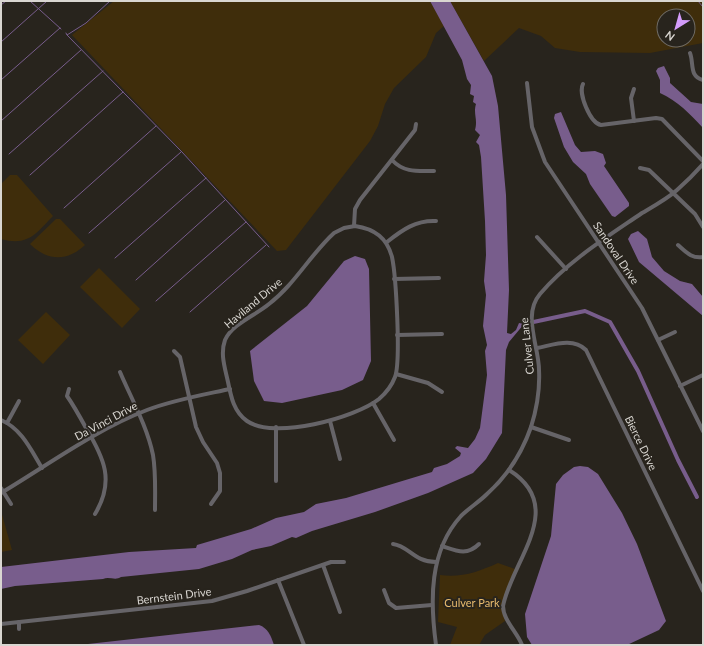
<svg xmlns="http://www.w3.org/2000/svg" width="704" height="646" font-family="Lato,sans-serif">
  <style>
    .green { fill: #3f2d0b; fill-rule: evenodd }
    .water { fill: #785d8c }
    .lines { fill: none; stroke-linecap: round; stroke-linejoin: round }
    .stream { stroke: #785d8c; stroke-width: 1 }
    .canal { stroke: #785d8c; stroke-width: 4 }
    .minor { stroke: #666468; stroke-width: 4 }
    .labels { text-anchor: middle; stroke-width: 4; stroke-linejoin: round; paint-order: stroke }
    .street-label { font-size: 11px; fill: #d9d6d1; stroke: #28241d }
    .park-label { font-size: 11px; fill: #e8bb6e; stroke: #28241d }
  </style>
  <rect width="100%" height="100%" fill="#28241d"/>
  <g class="green">
    <polygon points="114,1 430,1 444,26 436,33 426,57 394,88 385,104 378,126 370,141 286,250 277,251 72,35"/>
    <path d="M450,1H703V43L650,53L580,52L555,48L541,36L519,28L484,61ZM664,16H688V40H664Z"/>
    <path d="M10,175H17L53,216C37,232 29,247 1,239V184Z"/>
    <path d="M56,219H60L85,245C67,262 47,261 30,244Z"/>
    <polygon points="99,268 140,309 122,328 80,287"/>
    <polygon points="46,312 70,335 43,364 18,340"/>
    <polygon points="1,511 12,550 1,552"/>
    <path d="M498,563L515,569L501,606L505,621L485,635L479,645H450L457,627L438,622L440,575C461,578 478,572 498,563Z"/>
  </g>
  <g class="water">
    <path d="M430,1H450L492,76L498,106L506,195L509,290L507,333L511,334L516,330L519,323L524,324L509,342L506,350L502,433L486,459L473,473L428,493L375,512L312,531L296,538L292,537L271,546L252,550L232,559L199,569L121,577C115,581 109,576 103,579L15,586L1,589V567L129,552L196,548L197,545L251,529L276,518L304,512L316,504L346,498L432,472L434,468L447,464L460,456L461,453L455,448L457,446L468,448L475,439L480,428L487,375L485,351L487,345L483,326L486,295L484,281L486,255L485,221L481,157L479,145L476,142L480,135L475,130C478,119 473,114 476,104L473,102L474,96L470,94L471,85L467,79L462,60Z"/>
    <path d="M664,66L670,78V83L691,102L703,104V128C690,114 678,101 660,93V80L656,71L658,68Z"/>
    <polygon points="561,112 575,145 581,152 595,151 603,154 606,163 604,166 629,203 629,206 615,217 612,216 590,184 586,174 573,162 564,147 554,118 555,114"/>
    <polygon points="638,231 647,239 652,257 664,271 680,281 692,284 703,297 703,316 639,262 628,239 631,234"/>
    <polygon points="355,256 365,259 369,269 371,361 363,380 342,390 282,403 264,401 254,381 250,351 307,306 344,261"/>
    <polygon points="580,466 588,467 598,474 622,513 637,544 666,621 659,630 627,645 532,645 527,637 525,614 551,536 556,484 563,475 574,467"/>
    <path d="M259,625C268,628 271,636 274,645H79Z"/>
  </g>
  <g class="lines">
    <g class="stream">
      <polyline points="30,1 61,29"/>
      <polyline points="698,1 703,7"/>
      <polyline points="1,5 6,1"/>
      <polyline points="66,33 67,35 86,23 110,1"/>
      <polyline points="67,35 182,152 269,247"/>
      <polyline points="1,42 47,1"/>
      <polyline points="1,80 60,28"/>
      <polyline points="1,121 81,50"/>
      <polyline points="9,154 103,71"/>
      <polyline points="30,175 123,92"/>
      <polyline points="64,208 156,126"/>
      <polyline points="89,233 181,152"/>
      <polyline points="115,258 206,178"/>
      <polyline points="136,280 225,200"/>
      <polyline points="156,301 246,222"/>
      <polyline points="190,312 266,245"/>
    </g>
    <polyline class="canal" points="524,324 585,311 610,322 638,371 678,460 697,497"/>
    <g class="minor">
      <path d="M690,53C694,63 689,77 703,80"/>
      <polyline points="527,83 532,127 545,162 642,308 703,431"/>
      <path d="M583,84C578,93 590,123 601,125L656,118L662,119L703,161"/>
      <polyline points="634,121 631,98 634,89"/>
      <path d="M392,160C404,173 418,171 434,171"/>
      <polyline points="640,168 649,170 695,214 703,227"/>
      <polyline points="354,226 355,209 360,200 415,130 416,124"/>
      <path d="M355,226C375,229 387,238 392,257C396,276 401,361 395,377C392,385 386,393 379,399C355,418 274,440 247,421C234,412 231,397 228,382C225,368 220,354 225,340C232,324 256,315 269,304C295,284 310,255 334,233L344,228Z"/>
      <polyline points="537,237 566,269"/>
      <path d="M387,242C402,230 416,220 436,221"/>
      <path d="M678,245C686,252 692,259 703,257"/>
      <polyline points="394,279 439,278"/>
      <polyline points="397,335 442,334"/>
      <polyline points="658,340 675,332"/>
      <path d="M537,348C553,345 573,337 586,350L703,591"/>
      <polyline points="174,351 180,357 196,427 203,442 217,463 220,473 220,491 211,504"/>
      <path d="M120,372C131,398 147,426 153,455C156,473 155,492 155,510"/>
      <polyline points="396,374 428,383 442,392"/>
      <polyline points="680,386 703,375"/>
      <path d="M69,389L67,396C74,406 80,417 86,428C104,458 115,481 95,514"/>
      <polyline points="373,403 394,440"/>
      <path d="M1,420C22,429 31,450 42,468"/>
      <polyline points="330,421 340,459"/>
      <polyline points="7,423 19,401"/>
      <polyline points="276,427 276,481"/>
      <polyline points="531,427 569,440"/>
      <path d="M509,470C568,507 512,560 503,606C503,620 517,632 522,645"/>
      <polyline points="1,488 11,504"/>
      <path d="M1,493C48,465 95,430 147,410C173,400 202,395 230,389"/>
      <path d="M393,544C409,546 414,562 436,562"/>
      <path d="M442,546C457,551 467,556 479,544"/>
      <polyline points="323,565 340,612"/>
      <polyline points="278,580 304,645"/>
      <polyline points="384,590 389,603 396,608 432,605"/>
      <polyline points="1,624 212,601 247,591 331,562 344,562"/>
      <polyline points="19,629 19,622"/>
      <path d="M436,645C430,601 429,551 461,516C469,508 479,502 487,494C507,476 522,453 531,427C537,408 540,389 539,370C539,346 522,315 540,294C568,261 607,237 642,213C654,206 667,199 677,190C686,182 695,173 703,164"/>
    </g>
  </g>
  <g class="labels">
    <g class="street-label">
      <text transform="translate(616 253) rotate(56)" y="4">Sandoval Drive</text>
      <text transform="translate(253 303) rotate(-40)" y="4">Haviland Drive</text>
      <text transform="translate(527 346) rotate(-96)" y="4">Culver Lane</text>
      <text transform="translate(106 421) rotate(-28)" y="4">Da Vinci Drive</text>
      <text transform="translate(641 443) rotate(64)" y="4">Bierce Drive</text>
      <text transform="translate(174 596) rotate(-7)" y="4">Bernstein Drive</text>
    </g>
    <g class="park-label">
      <text x="472" y="607">Culver Park</text>
    </g>
  </g>
  <rect width="704" height="646" fill="none" stroke="#d9d6d1" stroke-width="4"/>
  <g transform="translate(676 28) rotate(217)"><circle r="19" fill="#28241d" stroke="#6f6b65"/>
  <path d="M0-3L7 15L0 10L-7 15Z" fill="#d49cfb"/>
  <text y="-6" font-size="11" font-weight="bold" text-anchor="middle" fill="#d9d6d1">N</text>
  </g>
</svg>
